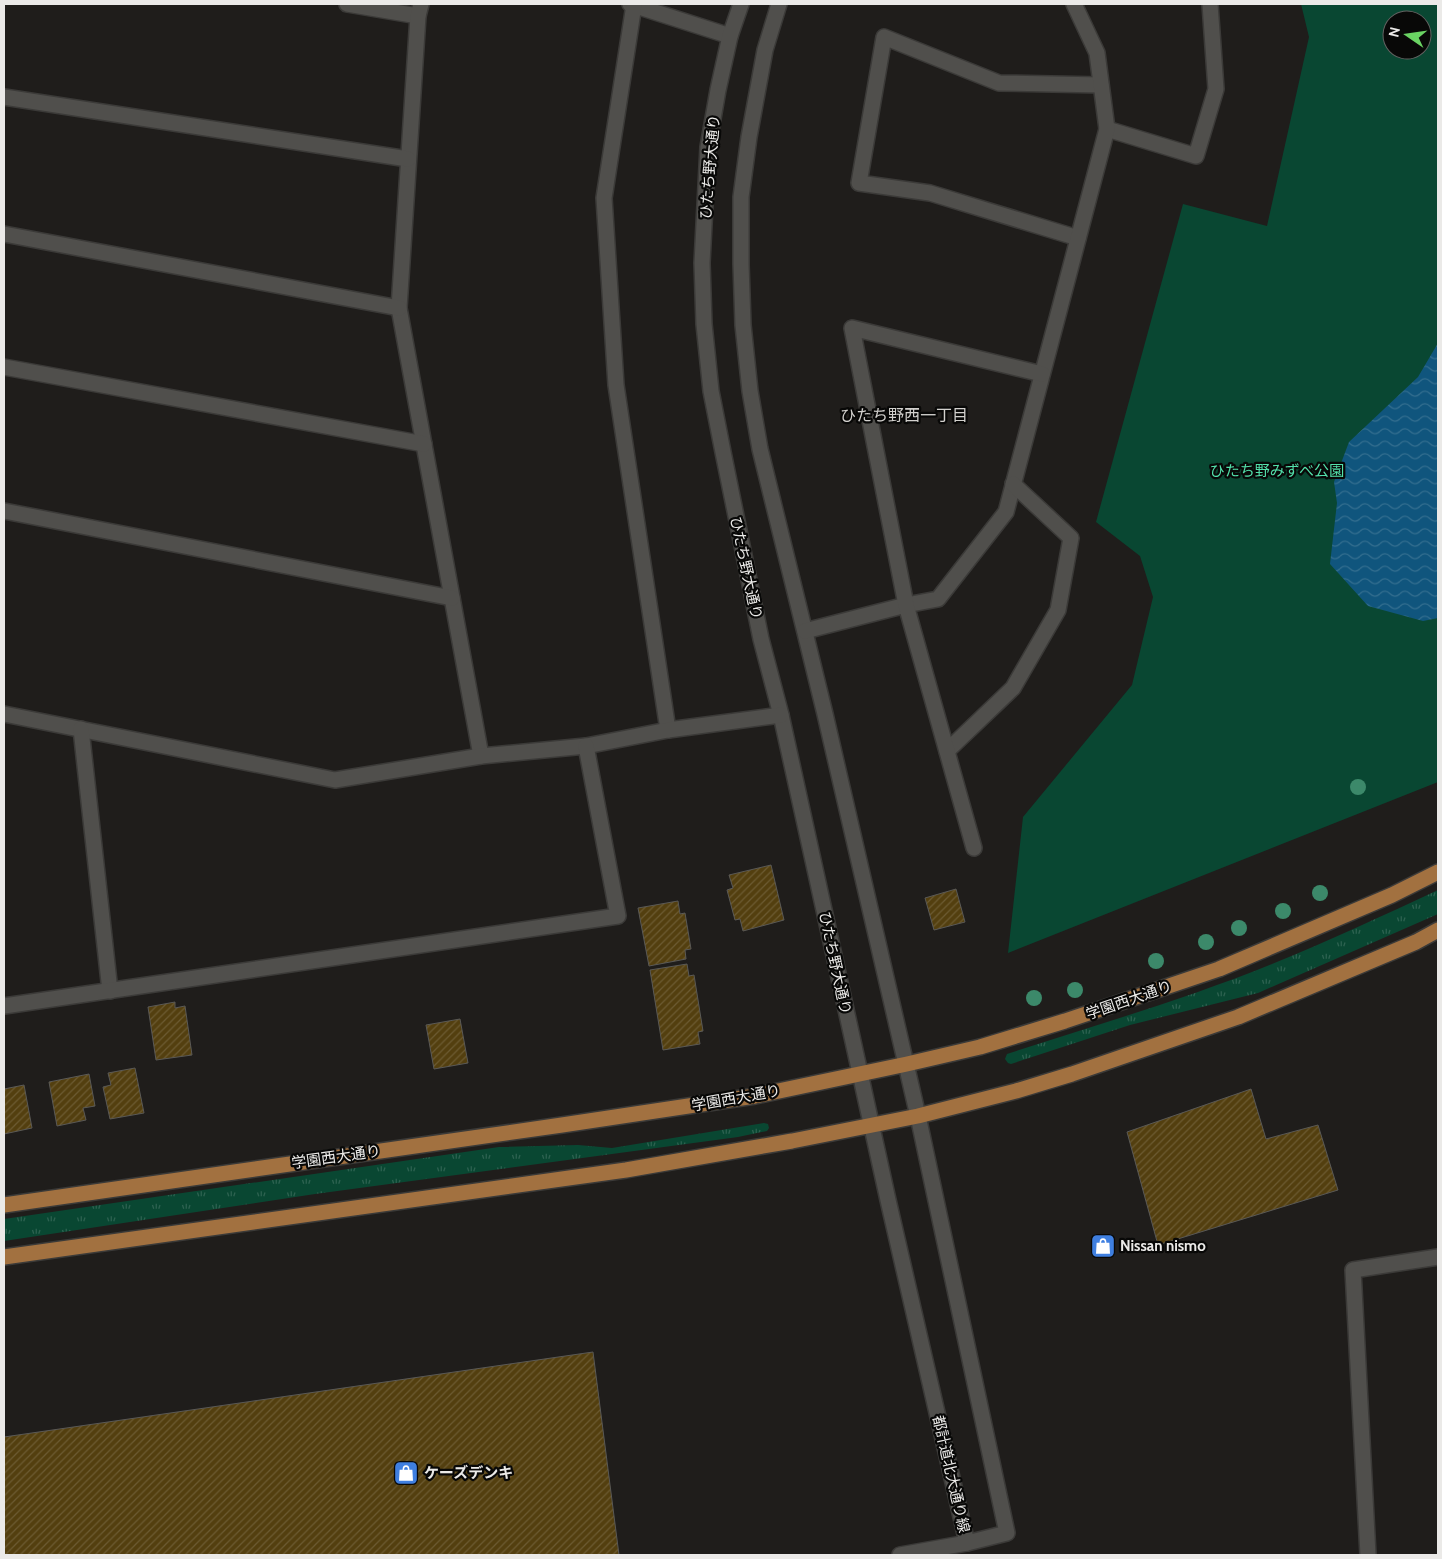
<svg xmlns="http://www.w3.org/2000/svg" width="1442" height="1559" font-family="Cabin,'Noto Sans JP',sans-serif">
  <style>
    .grass { fill: url(#grass-tufts) }
    .green { fill: #094732; fill-rule: evenodd }
    .water { fill: url(#water-waves) }
    .building { fill: url(#building-hatch); stroke: #5a5956 }
    .lines { fill: none; stroke-linecap: round; stroke-linejoin: round }
    .minor-casing { stroke: #3b3a38; stroke-width: 18 }
    .major-casing { stroke: #3b3a38; stroke-width: 18 }
    .minor { stroke: #504f4c; stroke-width: 15 }
    .major { stroke: #a27140; stroke-width: 15 }
    .tree { fill: #3c896a }
    .labels { text-anchor: middle; stroke-width: 4.5; stroke-linejoin: round; paint-order: stroke }
    .street-label { font-size: 15px; fill: #ebeae8; stroke: #080807 }
    .park-label { font-size: 15px; fill: #53e1ab; stroke: #080807 }
    .poi-label { font-size: 15px; font-weight: bold; fill: #ebeae8; stroke: #080807; text-anchor: start }
    .neighbourhood-label { font-size: 16px; fill: #d3d1ce; stroke: #080807 }
  </style>
  <defs>
    <pattern id="grass-tufts" width="24" height="20" patternUnits="userSpaceOnUse" patternTransform="scale(1.25)"><rect width="24" height="20" fill="#094732"/><path d="M3 7l-1-3M5 7V3M7 7l1-3M15 17l-1-3M17 17v-4M19 17l1-3" fill="none" stroke="#2d6250"/></pattern>
    <pattern id="water-waves" width="16" height="10" patternUnits="userSpaceOnUse" patternTransform="scale(1.25)"><rect width="16" height="10" fill="#10557d"/><path d="M0 5q4-4 8 0t8 0" fill="none" stroke="#336e8f"/></pattern>
    <pattern id="building-hatch" width="6" height="6" patternUnits="userSpaceOnUse" patternTransform="scale(1.25)"><rect width="6" height="6" fill="#533f0f"/><path d="M-1 1l2-2M0 6l6-6M5 7l2-2" fill="none" stroke="#6c5b32"/></pattern>
  </defs>
  <rect width="100%" height="100%" fill="#1f1d1b"/>
  <g class="grass">
    <path d="M1438,890V914L1258,993L1130,1025L1011,1064L1008,1063L1005,1059L1007,1054C1096,1025 1186,999 1272,964C1329,941 1384,915 1438,890Z"/>
    <polygon points="764,1123 768,1124 769,1128 767,1131 738,1137 315,1194 4,1241 4,1219 499,1147 578,1145 612,1148"/>
  </g>
  <path class="green" d="M1301,4H1438V782L1008,953L1023,817L1132,685L1153,597L1140,556L1096,522L1183,204L1267,226L1309,37ZM1392,20H1422V50H1392Z"/>
  <polygon class="water" points="1438,343 1438,618 1423,621 1368,606 1330,564 1337,503 1334,482 1349,442 1418,377"/>
  <g class="building">
    <polygon points="771,865 784,920 743,931 740,919 735,920 727,890 733,888 729,875"/>
    <polygon points="956,889 965,922 934,930 925,898"/>
    <polygon points="678,901 680,914 685,913 691,949 685,950 686,959 649,966 638,908"/>
    <polygon points="687,964 689,976 694,975 703,1031 698,1032 700,1044 663,1050 650,970"/>
    <polygon points="175,1002 175,1008 185,1006 192,1055 156,1060 148,1007"/>
    <polygon points="460,1019 468,1063 434,1069 426,1025"/>
    <polygon points="135,1068 144,1113 110,1119 103,1087 111,1085 108,1073"/>
    <polygon points="89,1074 95,1106 83,1108 86,1120 57,1126 49,1082"/>
    <polygon points="24,1085 32,1128 4,1134 4,1089"/>
    <polygon points="1251,1089 1266,1139 1318,1125 1338,1190 1158,1245 1127,1132"/>
    <polygon points="593,1352 619,1555 4,1555 4,1437"/>
  </g>
  <g class="lines">
    <defs>
      <g id="minor">
        <polyline points="347,4 418,16"/>
        <polyline points="421,4 418,16 399,308 481,756"/>
        <polyline points="630,4 730,36"/>
        <polyline points="741,4 730,36 718,90 708,147 702,263 704,324 711,391 723,452 761,639 781,715 888,1200 967,1543"/>
        <polyline points="779,4 765,50 749,137 741,197 741,264 743,325 750,391 760,449 825,714 918,1116 1007,1533 967,1543 900,1555"/>
        <polyline points="634,5 604,198 616,385 668,730"/>
        <polyline points="4,97 408,159"/>
        <polyline points="1107,129 1196,156 1216,89 1210,4"/>
        <polyline points="4,234 399,308"/>
        <polyline points="1078,238 930,193 859,183 884,37 999,83 1101,85"/>
        <polyline points="4,367 424,444"/>
        <polyline points="4,511 452,598"/>
        <polyline points="805,631 906,605 938,599 1006,512 1107,129 1097,53 1074,4"/>
        <polyline points="4,714 335,780 481,756 586,746 668,730 781,715"/>
        <polyline points="81,729 110,991"/>
        <polyline points="947,751 1013,688 1058,610 1071,538 1013,484"/>
        <polyline points="974,848 906,605 852,328 1042,374"/>
        <polyline points="4,1006 618,916 586,746"/>
        <polyline points="1368,1555 1353,1270 1438,1257"/>
      </g>
      <g id="major">
        <polyline points="4,1205 562,1125 755,1096 907,1064 980,1047 1065,1021 1219,969 1392,895 1438,872"/>
        <polyline points="4,1257 626,1170 792,1141 918,1116 1016,1091 1072,1074 1238,1017 1416,942 1438,930"/>
      </g>
    </defs>
    <use href="#minor" class="minor-casing"/>
    <use href="#major" class="major-casing"/>
    <use href="#minor" class="minor"/>
    <use href="#major" class="major"/>
  </g>
  <g class="tree">
    <circle cx="1358" cy="787" r="8"/>
    <circle cx="1320" cy="893" r="8"/>
    <circle cx="1283" cy="911" r="8"/>
    <circle cx="1239" cy="928" r="8"/>
    <circle cx="1206" cy="942" r="8"/>
    <circle cx="1156" cy="961" r="8"/>
    <circle cx="1075" cy="990" r="8"/>
    <circle cx="1034" cy="998" r="8"/>
  </g>
  <defs>
    <symbol id="shop-square" viewBox="-11 -11 22 22"><rect x="-9" y="-9" width="18" height="18" rx="4" fill="#3f7fe0" stroke="#080807"/><path d="M-5-2.5h2.3a2.7 3.5 0 0 1 5.4 0H5L5.5 6h-11ZM-1.5-2.5h3a1.5 2.3 0 0 0-3 0Z" fill="#fff"/></symbol>
  </defs>
  <g fill-rule="evenodd">
    <use href="#shop-square" x="1089" y="1232" width="28" height="28"/>
    <use href="#shop-square" x="392" y="1459" width="28" height="28"/>
  </g>
  <g class="labels">
    <g class="street-label">
      <text transform="translate(710 167) rotate(-85)" y="5">ひたち野大通り</text>
      <text transform="translate(746 568) rotate(78)" y="5">ひたち野大通り</text>
      <text transform="translate(835 963) rotate(78)" y="5">ひたち野大通り</text>
      <text transform="translate(1129 1000) rotate(-19)" y="5">学園西大通り</text>
      <text transform="translate(736 1098) rotate(-10)" y="5">学園西大通り</text>
      <text transform="translate(336 1157) rotate(-8)" y="5">学園西大通り</text>
      <text transform="translate(951 1474) rotate(77)" y="5">都計道北大通り線</text>
    </g>
    <g class="park-label">
      <text x="1277" y="476">ひたち野みずべ公園</text>
    </g>
    <g class="poi-label">
      <text x="1120" y="1251">Nissan nismo</text>
      <text x="424" y="1478">ケーズデンキ</text>
    </g>
    <g class="neighbourhood-label">
      <text x="904" y="421">ひたち野西一丁目</text>
    </g>
  </g>
  <rect width="1442" height="1559" fill="none" stroke="#ebeae8" stroke-width="10"/>
  <g transform="translate(1407 35) rotate(283)"><circle r="24" fill="#080807" stroke="#636261"/>
  <path d="M0-4L9 19L0 12L-9 19Z" fill="#6ad363"/>
  <text y="-8" font-size="14" font-weight="bold" text-anchor="middle" fill="#ebeae8">N</text>
  </g>
</svg>
